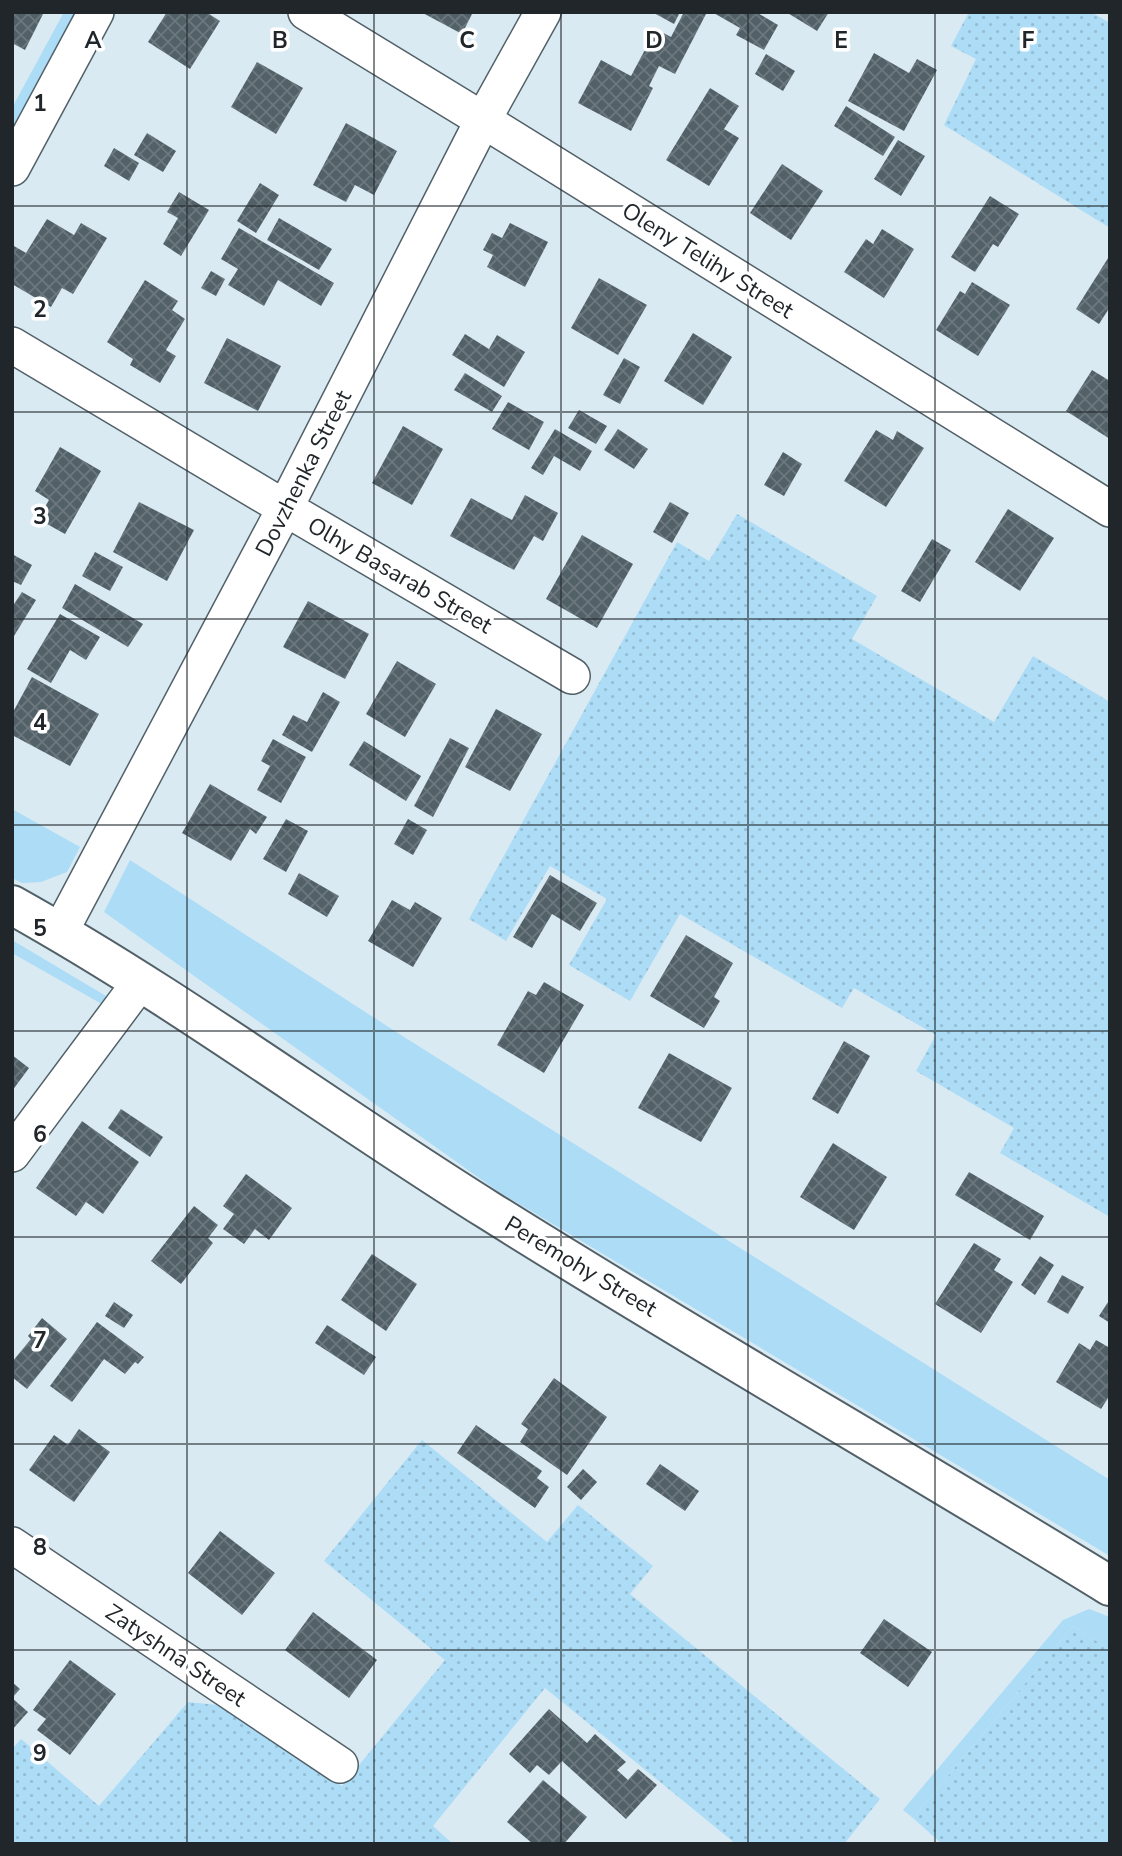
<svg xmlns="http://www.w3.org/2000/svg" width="1122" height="1856" font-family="'Nunito Sans',sans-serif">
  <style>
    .grass { fill: #acdcf6 }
    .garden { fill: url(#garden-dots) }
    .building { fill: url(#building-cross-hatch) }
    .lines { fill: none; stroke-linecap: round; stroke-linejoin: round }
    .minor-casing { stroke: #526068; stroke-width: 38 }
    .secondary-casing { stroke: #526068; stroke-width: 42 }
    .minor { stroke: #fff; stroke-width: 35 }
    .secondary { stroke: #fff; stroke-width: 38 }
    .grid { fill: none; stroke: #20262a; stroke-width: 2; stroke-opacity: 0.55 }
    .labels { text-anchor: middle; stroke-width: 7; stroke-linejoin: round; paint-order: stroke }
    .street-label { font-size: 23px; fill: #20262a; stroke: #fff }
    .grid-label { font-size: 23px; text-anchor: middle; font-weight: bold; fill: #20262a; stroke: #fff; stroke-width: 7; stroke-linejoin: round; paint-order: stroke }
  </style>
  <defs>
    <pattern id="garden-dots" width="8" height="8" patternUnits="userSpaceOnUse" patternTransform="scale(1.75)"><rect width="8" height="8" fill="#acdcf6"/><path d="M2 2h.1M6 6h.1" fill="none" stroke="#94bdd3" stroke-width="1.8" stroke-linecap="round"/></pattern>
    <pattern id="building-cross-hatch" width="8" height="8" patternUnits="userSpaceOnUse" patternTransform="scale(1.75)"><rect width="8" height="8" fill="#526068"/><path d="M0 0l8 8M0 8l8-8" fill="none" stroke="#6c787e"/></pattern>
  </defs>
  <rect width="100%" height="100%" fill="#daeaf3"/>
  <g class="grass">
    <polygon points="64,12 77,12 12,131 12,108"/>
    <polygon points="12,809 80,847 67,872 41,882 22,883 12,878"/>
    <polygon points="130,860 404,1037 1110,1480 1110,1556 499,1192 104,912"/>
    <polygon points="12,940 106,996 107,1007 12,953"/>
    <polygon points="1089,1609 1110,1617 1110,1650 1073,1626 913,1818 903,1810 1063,1620"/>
  </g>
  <g class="garden">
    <polygon points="969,12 1091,12 1110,23 1110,228 944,125 976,59 951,46"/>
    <polygon points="737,514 877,596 852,639 994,722 1033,656 1110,702 1110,1217 1000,1153 1014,1128 916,1071 936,1035 854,988 842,1008 680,914 630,1001 569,965 607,899 550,866 506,941 469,919 677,542 709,561"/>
    <polygon points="422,1440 547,1542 578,1505 653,1566 630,1594 880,1799 844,1844 736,1844 545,1688 433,1826 453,1844 12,1844 12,1749 21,1739 99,1806 188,1702 217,1705 342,1786 445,1660 324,1561"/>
    <polygon points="1073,1626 1110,1650 1110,1844 942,1844 913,1818"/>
  </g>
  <g class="building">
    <polygon points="12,12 44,12 25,50 12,43"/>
    <polygon points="167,12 206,12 220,21 190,69 148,42"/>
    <polygon points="421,12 473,12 462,34"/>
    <polygon points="652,12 680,12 674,24"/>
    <polygon points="684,12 707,12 675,74 659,66 649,86 653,88 631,131 578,103 601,60 631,76 656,29 671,37"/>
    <polygon points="712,12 756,12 778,25 764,50 736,35 740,28"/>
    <polygon points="786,12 829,12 817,31"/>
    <polygon points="874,53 909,73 917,59 937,70 904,131 848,101"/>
    <polygon points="766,54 795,71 783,91 755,74"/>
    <polygon points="257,62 303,88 276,134 231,107"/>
    <polygon points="710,88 739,106 724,129 739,138 709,186 666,160"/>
    <polygon points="846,106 895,137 883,156 834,126"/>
    <polygon points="346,123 397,151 374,195 355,185 346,202 313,185"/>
    <polygon points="147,133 176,151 163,172 134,155"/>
    <polygon points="898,140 925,156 901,196 874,179"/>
    <polygon points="114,148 139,163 129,181 104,166"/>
    <polygon points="782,164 823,191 791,240 750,213"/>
    <polygon points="260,183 279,195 256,233 237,221"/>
    <polygon points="179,192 209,210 181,256 163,244 178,218 167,212"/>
    <polygon points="990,196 1019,214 998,247 993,244 975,272 951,257"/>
    <polygon points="279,218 332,249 319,270 267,240"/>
    <polygon points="47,219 74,235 81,223 107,238 73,294 62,288 51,307 12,284 12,248 14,246 26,253"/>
    <polygon points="510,223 548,242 525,287 487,267 493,255 483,250 492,233 502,238"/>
    <polygon points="239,228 334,283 321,306 278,280 264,306 228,285 238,269 221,259"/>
    <polygon points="882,229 914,249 884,298 844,272 866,239 873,244"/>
    <polygon points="1110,255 1110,307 1099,324 1076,309"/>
    <polygon points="211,271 225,279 216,296 201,288"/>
    <polygon points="599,278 647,305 618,355 571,328"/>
    <polygon points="145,280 178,301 172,310 185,319 166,350 176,356 160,383 130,365 133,359 107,342"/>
    <polygon points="972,282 1010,305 978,356 936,330 960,291 965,294"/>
    <polygon points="693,333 732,357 703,405 664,381"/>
    <polygon points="465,334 489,349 497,335 525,352 504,387 452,355"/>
    <polygon points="227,338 281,366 258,411 204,383"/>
    <polygon points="624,358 640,367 620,404 603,395"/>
    <polygon points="1092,370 1110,381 1110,439 1066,411"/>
    <polygon points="465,373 502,396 492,412 454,390"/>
    <polygon points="508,402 544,422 529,450 492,429"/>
    <polygon points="579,410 607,426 596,444 568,428"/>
    <polygon points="403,426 443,449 412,505 372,483"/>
    <polygon points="555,429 592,451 580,471 554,456 543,475 531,468"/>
    <polygon points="618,429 648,449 634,469 604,450"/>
    <polygon points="876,430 893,440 897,431 924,448 886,507 844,481"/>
    <polygon points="60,447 101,471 65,534 38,519 49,500 35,491"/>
    <polygon points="783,452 802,464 784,496 764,485"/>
    <polygon points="525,495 558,513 543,541 534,536 514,570 450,536 471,498 512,520"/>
    <polygon points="139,502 194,530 167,581 113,552"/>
    <polygon points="670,502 689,513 672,543 653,532"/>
    <polygon points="1008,509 1054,538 1020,591 975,562"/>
    <polygon points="582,535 633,564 597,628 546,599"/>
    <polygon points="932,539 951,550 920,602 901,591"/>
    <polygon points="95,552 123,567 110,591 82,576"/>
    <polygon points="12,554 32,565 21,585 12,581"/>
    <polygon points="75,584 143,624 128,647 62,608"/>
    <polygon points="22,592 36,600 14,636 12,634 12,607"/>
    <polygon points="308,601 369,634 345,679 283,647"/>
    <polygon points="60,614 100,637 86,660 70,650 51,683 27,669"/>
    <polygon points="397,661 436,684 405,737 366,714"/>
    <polygon points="32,677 99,714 70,766 12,735 12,714"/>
    <polygon points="323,692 340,702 312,752 282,735 293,715 307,722"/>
    <polygon points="496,709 542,734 510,791 465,767"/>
    <polygon points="450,738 469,748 433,817 414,806"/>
    <polygon points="273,739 306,757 281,803 257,790 270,766 261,761"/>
    <polygon points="364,741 421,776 406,801 349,765"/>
    <polygon points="210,784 267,817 256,834 250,829 231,861 182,833"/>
    <polygon points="286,819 308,831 286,872 263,859"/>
    <polygon points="408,819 427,830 413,855 394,844"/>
    <polygon points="299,873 339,896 327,917 288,894"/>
    <polygon points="550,875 597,903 580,931 552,914 532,948 513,937"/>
    <polygon points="392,900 410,910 415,902 442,918 413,967 368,941"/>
    <polygon points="686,935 733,963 714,997 720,1001 704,1028 650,996"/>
    <polygon points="544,982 584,1005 544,1073 497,1045 528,991 536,995"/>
    <polygon points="844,1041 870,1056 838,1114 812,1099"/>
    <polygon points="669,1053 732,1088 701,1142 638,1108"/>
    <polygon points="12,1055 29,1068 12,1091"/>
    <polygon points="121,1109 163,1137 150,1157 108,1128"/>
    <polygon points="82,1121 139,1162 103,1214 86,1202 76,1216 36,1188"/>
    <polygon points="833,1143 887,1177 854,1230 800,1197"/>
    <polygon points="969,1172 1044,1216 1030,1240 955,1195"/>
    <polygon points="246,1174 292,1208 269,1240 255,1229 244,1244 223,1229 234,1214 223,1206"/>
    <polygon points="194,1206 218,1225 208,1238 213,1243 181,1284 151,1261"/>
    <polygon points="974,1243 1001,1259 994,1270 1013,1282 981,1333 935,1304"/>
    <polygon points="372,1254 417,1284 386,1331 341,1300"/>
    <polygon points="1040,1256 1054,1265 1035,1295 1021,1285"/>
    <polygon points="1062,1275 1084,1287 1068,1314 1047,1302"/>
    <polygon points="1110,1299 1110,1323 1099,1316"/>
    <polygon points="114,1302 133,1315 124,1328 105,1316"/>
    <polygon points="42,1318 67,1339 27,1389 12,1377 12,1362 31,1339 28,1336"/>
    <polygon points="97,1322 144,1357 138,1364 135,1362 125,1374 104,1359 72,1402 50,1386"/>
    <polygon points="327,1325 376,1357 364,1375 315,1343"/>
    <polygon points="1096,1340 1110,1348 1110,1395 1101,1409 1056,1382 1079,1343 1090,1350"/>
    <polygon points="554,1378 607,1417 567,1475 520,1442 528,1429 521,1424"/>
    <polygon points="476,1425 542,1471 537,1478 549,1487 535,1508 457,1453"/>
    <polygon points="79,1429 110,1452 74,1502 29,1470 54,1435 68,1445"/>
    <polygon points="660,1464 699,1491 685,1511 646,1484"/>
    <polygon points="583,1469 597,1482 581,1500 567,1487"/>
    <polygon points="220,1531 275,1573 242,1615 188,1573"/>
    <polygon points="313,1612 377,1660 349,1698 285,1650"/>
    <polygon points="884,1619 932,1652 908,1687 860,1653"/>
    <polygon points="70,1660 116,1694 70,1755 37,1730 46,1719 33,1710"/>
    <polygon points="12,1682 20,1689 12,1698 28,1712 12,1730"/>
    <polygon points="549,1709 587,1743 595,1734 626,1762 617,1770 628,1780 638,1769 657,1785 626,1819 562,1761 549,1775 537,1765 530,1773 509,1754"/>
    <polygon points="543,1780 587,1817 564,1844 533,1844 507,1822"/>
  </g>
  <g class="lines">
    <defs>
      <g id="minor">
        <polyline points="306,12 483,120 1110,509"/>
        <polyline points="12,168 96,12"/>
        <polyline points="12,345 285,508 572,676"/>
        <polyline points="60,932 285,508 483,120 543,12"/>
        <polyline points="12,1154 141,981"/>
        <polyline points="12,1545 340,1765"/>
      </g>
      <path id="secondary" d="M12,905C177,997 328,1110 488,1210C693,1339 904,1459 1110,1586"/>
    </defs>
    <use href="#minor" class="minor-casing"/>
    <use href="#secondary" class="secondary-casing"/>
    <use href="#minor" class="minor"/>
    <use href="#secondary" class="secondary"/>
  </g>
  <path class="grid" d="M187,12V1844M374,12V1844M561,12V1844M748,12V1844M935,12V1844M12,206H1110M12,412H1110M12,619H1110M12,825H1110M12,1031H1110M12,1237H1110M12,1444H1110M12,1650H1110"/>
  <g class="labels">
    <g class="street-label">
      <text transform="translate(708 260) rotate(32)" y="8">Oleny Telihy Street</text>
      <text transform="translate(303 473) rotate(-63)" y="8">Dovzhenka Street</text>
      <text transform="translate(400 575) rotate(30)" y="8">Olhy Basarab Street</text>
      <text transform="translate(581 1266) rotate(31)" y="8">Peremohy Street</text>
      <text transform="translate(176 1655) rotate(34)" y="8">Zatyshna Street</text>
    </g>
  </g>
  <g class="grid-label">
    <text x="93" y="48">A</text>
    <text x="280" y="48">B</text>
    <text x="467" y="48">C</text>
    <text x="654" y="48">D</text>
    <text x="841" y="48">E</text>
    <text x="1028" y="48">F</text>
    <text x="40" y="111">1</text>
    <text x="40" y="317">2</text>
    <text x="40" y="524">3</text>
    <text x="40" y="730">4</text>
    <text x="40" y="936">5</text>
    <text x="40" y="1142">6</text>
    <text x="40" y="1348">7</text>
    <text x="40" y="1555">8</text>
    <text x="40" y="1761">9</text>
  </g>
  <rect width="1122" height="1856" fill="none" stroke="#20262a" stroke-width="28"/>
</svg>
